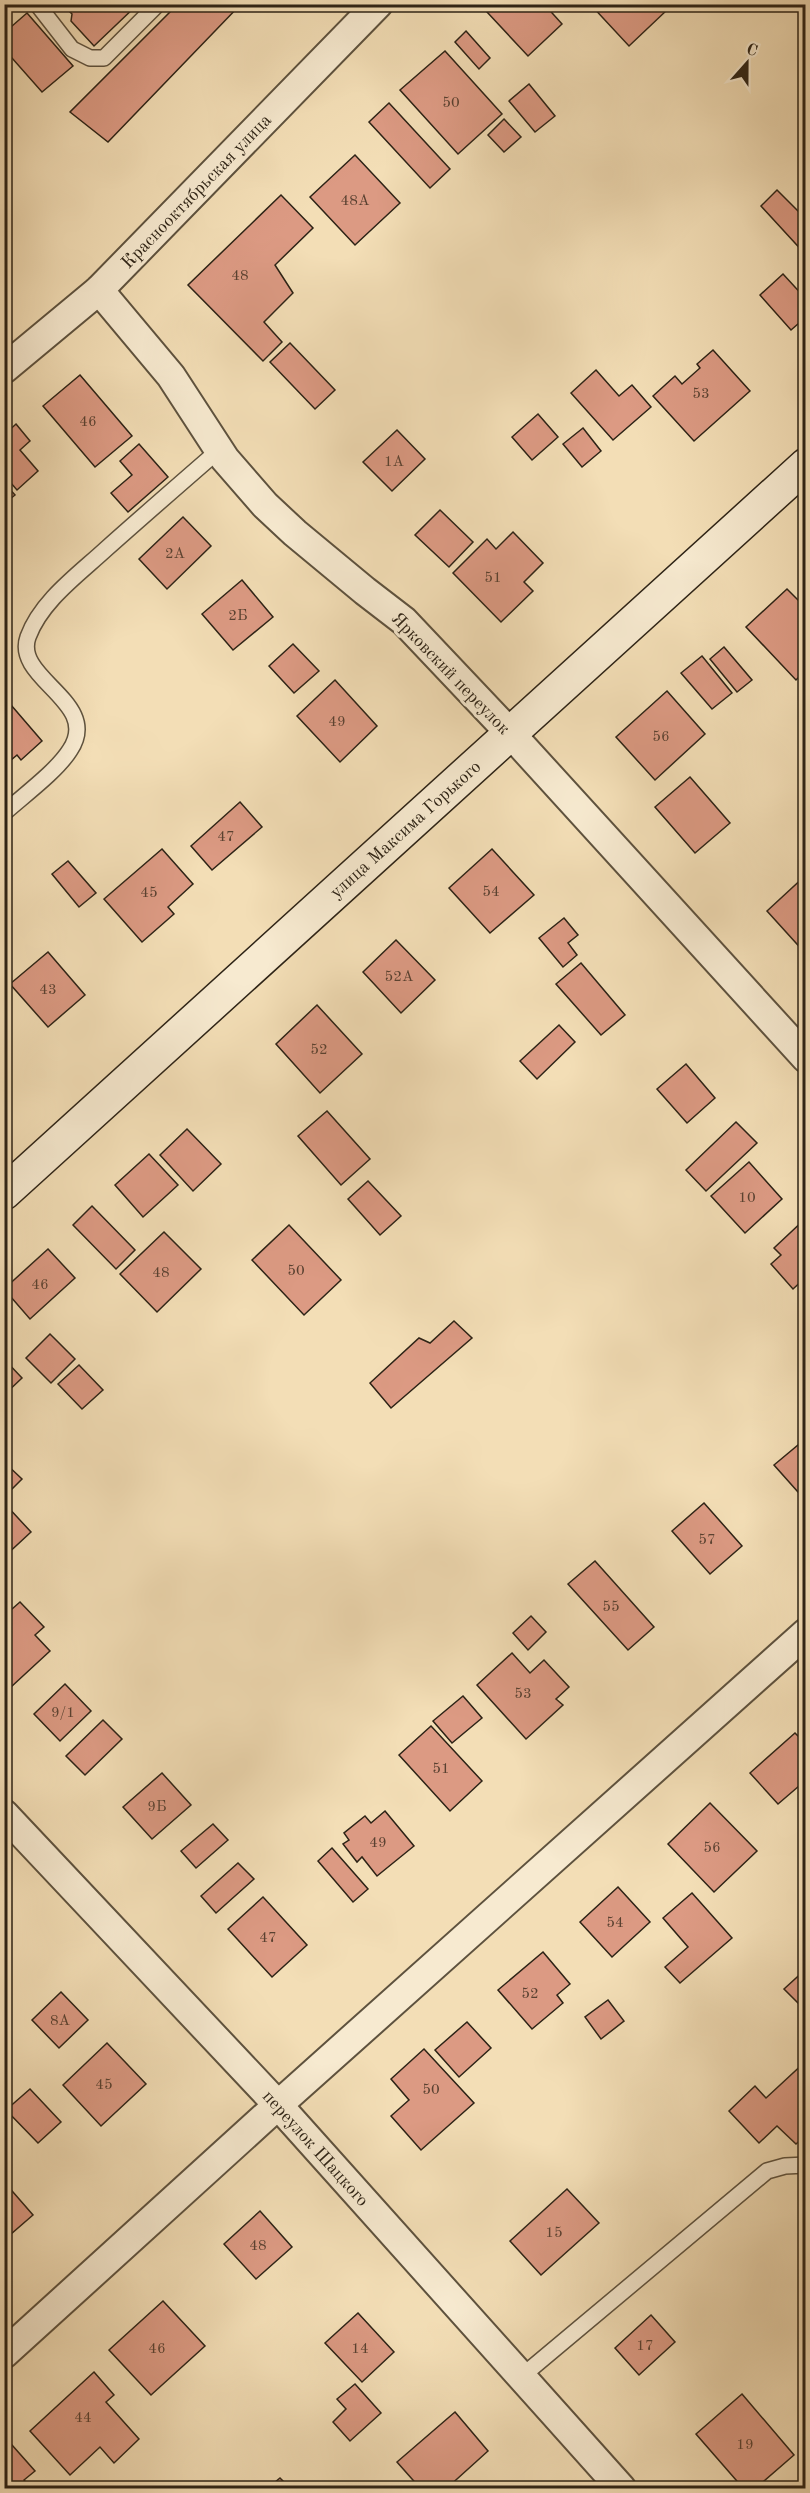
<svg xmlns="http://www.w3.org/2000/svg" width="810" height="2493" font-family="'Old Standard TT',serif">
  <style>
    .building { fill: #dc9a83; stroke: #2d2316; stroke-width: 1.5 }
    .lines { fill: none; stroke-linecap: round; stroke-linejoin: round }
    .service-casing { stroke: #5e523e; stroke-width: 18 }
    .minor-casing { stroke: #5e523e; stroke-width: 32 }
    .secondary-casing { stroke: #2d2316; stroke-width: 36 }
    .service { stroke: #f7ead0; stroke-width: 15 }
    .minor { stroke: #f7ead0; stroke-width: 28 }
    .secondary { stroke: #f7ead0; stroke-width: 33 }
    .labels { text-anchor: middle; stroke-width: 6; stroke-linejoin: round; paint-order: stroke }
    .number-label { font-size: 15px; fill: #594131 }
    .street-label { font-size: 18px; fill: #2d2316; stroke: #f7ead0 }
  </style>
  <rect width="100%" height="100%" fill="#f3deb6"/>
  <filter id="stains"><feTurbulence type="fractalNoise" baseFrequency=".00333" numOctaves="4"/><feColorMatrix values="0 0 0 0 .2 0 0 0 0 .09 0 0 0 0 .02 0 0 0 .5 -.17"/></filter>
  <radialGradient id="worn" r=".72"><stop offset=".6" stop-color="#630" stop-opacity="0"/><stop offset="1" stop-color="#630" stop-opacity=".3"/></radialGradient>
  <g class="building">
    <polygon points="62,4 138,4 94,46 71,21 72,14"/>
    <polygon points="178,4 241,4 108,142 70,112"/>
    <polygon points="495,4 544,4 562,24 528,56 487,12"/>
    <polygon points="590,4 662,4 667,10 629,46"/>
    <polygon points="27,13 73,66 42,92 4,49 4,33"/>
    <polygon points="466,31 490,58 479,69 455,42"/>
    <polygon points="445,51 502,114 458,154 400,90"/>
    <polygon points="529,84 555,116 535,132 509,101"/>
    <polygon points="389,103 450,169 430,188 369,122"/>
    <polygon points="504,119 521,137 504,152 488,135"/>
    <polygon points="355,155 400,203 355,245 310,197"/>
    <polygon points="777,190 799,212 806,206 806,255 761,206"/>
    <polygon points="281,195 313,228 275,265 293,293 264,322 282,342 263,361 188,285"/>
    <polygon points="783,274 806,299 806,317 791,330 760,295"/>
    <polygon points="290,343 335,390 315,409 270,362"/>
    <polygon points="713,350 750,391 694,441 653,396 675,376 682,384 700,368 697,364"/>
    <polygon points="596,370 619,396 632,385 651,407 613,440 571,393"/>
    <polygon points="80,375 132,436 95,467 43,406"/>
    <polygon points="538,414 558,437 532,460 512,437"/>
    <polygon points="16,424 30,441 20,450 38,471 17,490 4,475 4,435"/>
    <polygon points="583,428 601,451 582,467 563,444"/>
    <polygon points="397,430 425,459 392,491 363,462"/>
    <polygon points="139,444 168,477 128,512 111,493 132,475 120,461"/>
    <polygon points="4,483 15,495 4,504"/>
    <polygon points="440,510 473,542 449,567 415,535"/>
    <polygon points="183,517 211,546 167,589 139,559"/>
    <polygon points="513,532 543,563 524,582 533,591 501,622 453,573 487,539 496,549"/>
    <polygon points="242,580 273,617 233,650 202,614"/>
    <polygon points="787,589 806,608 806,670 796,680 746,627"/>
    <polygon points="293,644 319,671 294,693 269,666"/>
    <polygon points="724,647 752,680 737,692 710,659"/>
    <polygon points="702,656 732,693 712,709 681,673"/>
    <polygon points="335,680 377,726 340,762 297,716"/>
    <polygon points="667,691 705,734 655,780 616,737"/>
    <polygon points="5,698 42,741 21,760 17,755 4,766"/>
    <polygon points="690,777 730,823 695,853 655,807"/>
    <polygon points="240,802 262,827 212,870 191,846"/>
    <polygon points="162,849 193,884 168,907 174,914 142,942 104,899"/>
    <polygon points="492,849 534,895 490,933 449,888"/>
    <polygon points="68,861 96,893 79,907 52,874"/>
    <polygon points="806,875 806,954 767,911"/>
    <polygon points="564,918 578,935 568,943 577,955 563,967 539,938"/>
    <polygon points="396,940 435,980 401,1013 363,972"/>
    <polygon points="48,952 85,995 48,1027 10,984"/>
    <polygon points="581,963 625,1015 601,1035 556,984"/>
    <polygon points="317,1005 362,1054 320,1093 276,1044"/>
    <polygon points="559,1025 575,1042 537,1079 520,1061"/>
    <polygon points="686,1064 715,1098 687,1123 657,1089"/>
    <polygon points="327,1111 370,1159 341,1185 298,1136"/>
    <polygon points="736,1122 757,1143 706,1191 686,1170"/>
    <polygon points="187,1129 221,1164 193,1191 160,1155"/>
    <polygon points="149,1154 178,1185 143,1217 115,1185"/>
    <polygon points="749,1162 782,1199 745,1233 711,1196"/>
    <polygon points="368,1181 401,1216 380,1235 348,1199"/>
    <polygon points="92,1206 135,1250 116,1269 73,1225"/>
    <polygon points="806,1218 806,1277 793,1289 771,1264 781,1255 774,1248"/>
    <polygon points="289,1225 341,1280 304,1315 252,1260"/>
    <polygon points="164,1232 201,1269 157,1312 120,1274"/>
    <polygon points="48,1249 75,1278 30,1319 4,1289"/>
    <polygon points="454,1321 472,1338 391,1408 370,1383 419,1338 430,1343"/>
    <polygon points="50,1334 75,1359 51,1383 26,1358"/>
    <polygon points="4,1359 22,1378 4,1395"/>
    <polygon points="79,1365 103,1390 82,1409 58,1384"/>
    <polygon points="798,1445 806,1453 806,1501 774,1465"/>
    <polygon points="4,1462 22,1479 4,1497"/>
    <polygon points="704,1503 742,1546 710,1574 672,1531"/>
    <polygon points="6,1505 31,1532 4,1557 4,1506"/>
    <polygon points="595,1561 654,1627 628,1650 568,1584"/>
    <polygon points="20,1602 44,1627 35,1635 50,1651 11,1687 4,1680 4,1616"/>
    <polygon points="531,1616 546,1632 528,1650 513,1633"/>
    <polygon points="512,1653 530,1673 544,1660 569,1687 556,1699 563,1705 526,1739 477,1685"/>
    <polygon points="65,1684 91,1711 60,1741 34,1714"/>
    <polygon points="463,1696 482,1718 452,1743 433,1721"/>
    <polygon points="103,1720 122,1739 85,1775 66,1756"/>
    <polygon points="431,1726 482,1781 450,1811 399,1755"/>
    <polygon points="795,1733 806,1744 806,1780 778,1804 750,1773"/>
    <polygon points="162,1773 191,1805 152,1839 123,1807"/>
    <polygon points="710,1803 757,1851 714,1892 668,1844"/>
    <polygon points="385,1811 414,1846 377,1876 362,1857 357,1862 343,1844 349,1840 344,1833 365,1816 371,1823"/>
    <polygon points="213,1824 228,1840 196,1868 181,1851"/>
    <polygon points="332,1848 368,1889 353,1902 318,1861"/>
    <polygon points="238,1863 254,1879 216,1913 201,1896"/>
    <polygon points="618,1887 650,1922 612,1957 580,1922"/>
    <polygon points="692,1893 732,1938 680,1983 665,1967 688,1947 663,1918"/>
    <polygon points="263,1897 307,1945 272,1977 228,1929"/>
    <polygon points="543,1952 570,1984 557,1995 563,2003 532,2029 498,1990"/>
    <polygon points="806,1969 806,2011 784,1989"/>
    <polygon points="61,1992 88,2020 59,2048 32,2020"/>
    <polygon points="608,2000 624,2021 601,2039 585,2017"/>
    <polygon points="467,2022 491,2048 459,2077 435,2050"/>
    <polygon points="107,2043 146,2084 101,2126 63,2085"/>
    <polygon points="424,2049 474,2103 421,2150 391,2116 409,2100 391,2079"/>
    <polygon points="806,2061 806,2135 796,2144 777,2126 759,2143 729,2111 755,2086 766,2098"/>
    <polygon points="30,2089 61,2122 38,2143 6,2110"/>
    <polygon points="6,2184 33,2215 4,2240 4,2185"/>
    <polygon points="567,2189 599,2223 541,2275 510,2241"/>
    <polygon points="260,2211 292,2247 256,2279 224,2244"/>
    <polygon points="163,2301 205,2346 151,2395 109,2350"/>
    <polygon points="358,2313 394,2352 362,2382 325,2343"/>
    <polygon points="651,2315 675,2342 639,2375 615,2348"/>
    <polygon points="94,2372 114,2395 106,2402 139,2439 114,2463 100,2447 70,2475 30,2431"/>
    <polygon points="355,2384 381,2413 350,2441 333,2422 346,2409 337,2399"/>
    <polygon points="742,2394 794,2455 756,2488 743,2488 696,2434"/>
    <polygon points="455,2412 488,2451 447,2488 420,2488 397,2462"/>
    <polygon points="12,2445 35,2471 24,2480 31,2488 4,2488 4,2451"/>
    <polygon points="280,2478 290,2488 268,2488"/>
    <polygon points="97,2482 103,2488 89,2488"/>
  </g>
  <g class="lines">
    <defs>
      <g id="service">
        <polyline points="37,4 72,49 90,58 104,58 158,4"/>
        <path d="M4,813C23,796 57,771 70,750C102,702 13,679 28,637C41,601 79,574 106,549C143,516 181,483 219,450"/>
        <polyline points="521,2377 767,2171 785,2166 806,2165"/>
      </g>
      <g id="minor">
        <polyline points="99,290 171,376 225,459 265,505 295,533 365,591 404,621 510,733 806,1058"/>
        <polyline points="4,369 99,290 378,4"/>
        <polyline points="4,1814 278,2105 621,2488"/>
        <polyline points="4,2354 278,2105 806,1633"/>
      </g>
      <polyline id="secondary" points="4,1193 806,465"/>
    </defs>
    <use href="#service" class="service-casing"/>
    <use href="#minor" class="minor-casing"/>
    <use href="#secondary" class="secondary-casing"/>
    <use href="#service" class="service"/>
    <use href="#minor" class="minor"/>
    <use href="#secondary" class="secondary"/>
  </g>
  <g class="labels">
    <g class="number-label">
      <text x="451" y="107">50</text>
      <text x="355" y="205">48А</text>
      <text x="240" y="280">48</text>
      <text x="701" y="398">53</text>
      <text x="88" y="426">46</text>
      <text x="394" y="466">1А</text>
      <text x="175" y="558">2А</text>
      <text x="493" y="582">51</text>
      <text x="238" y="620">2Б</text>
      <text x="337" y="726">49</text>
      <text x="661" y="741">56</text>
      <text x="226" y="841">47</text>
      <text x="491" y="896">54</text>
      <text x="149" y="897">45</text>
      <text x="399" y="981">52А</text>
      <text x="48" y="994">43</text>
      <text x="319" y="1054">52</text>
      <text x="747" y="1202">10</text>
      <text x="296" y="1275">50</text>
      <text x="161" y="1277">48</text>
      <text x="40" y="1289">46</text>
      <text x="707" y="1544">57</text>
      <text x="611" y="1611">55</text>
      <text x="523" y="1698">53</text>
      <text x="63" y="1717">9/1</text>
      <text x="441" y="1773">51</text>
      <text x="157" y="1811">9Б</text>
      <text x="378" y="1847">49</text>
      <text x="712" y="1852">56</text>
      <text x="615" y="1927">54</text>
      <text x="268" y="1942">47</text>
      <text x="530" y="1998">52</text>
      <text x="60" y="2025">8А</text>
      <text x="104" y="2089">45</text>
      <text x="431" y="2094">50</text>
      <text x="554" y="2237">15</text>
      <text x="258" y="2250">48</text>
      <text x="645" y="2350">17</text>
      <text x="157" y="2353">46</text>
      <text x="360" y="2353">14</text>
      <text x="83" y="2422">44</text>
      <text x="745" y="2449">19</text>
    </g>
    <g class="street-label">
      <text transform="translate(196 191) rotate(-46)" y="6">Краснооктябрьская улица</text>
      <text transform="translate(451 673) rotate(46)" y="6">Ярковский переулок</text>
      <text transform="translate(405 829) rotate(-42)" y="6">улица Максима Горького</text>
      <text transform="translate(316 2148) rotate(48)" y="6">переулок Шацкого</text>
    </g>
  </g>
  <rect width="810" height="2493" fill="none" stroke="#f3deb6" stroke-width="24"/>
  <rect x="6" y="6" width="798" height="2481" fill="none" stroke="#2d2316" stroke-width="3"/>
  <rect x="12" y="12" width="786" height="2469" fill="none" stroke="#2d2316" stroke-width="1.5"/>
  <g transform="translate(747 63) rotate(21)" stroke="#f7ead0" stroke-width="4.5" paint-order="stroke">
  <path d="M0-4.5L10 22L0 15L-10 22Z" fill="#2d2316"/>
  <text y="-9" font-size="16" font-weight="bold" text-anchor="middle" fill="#2d2316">С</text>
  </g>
  <rect width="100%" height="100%" filter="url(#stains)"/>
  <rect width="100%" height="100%" fill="url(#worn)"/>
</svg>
